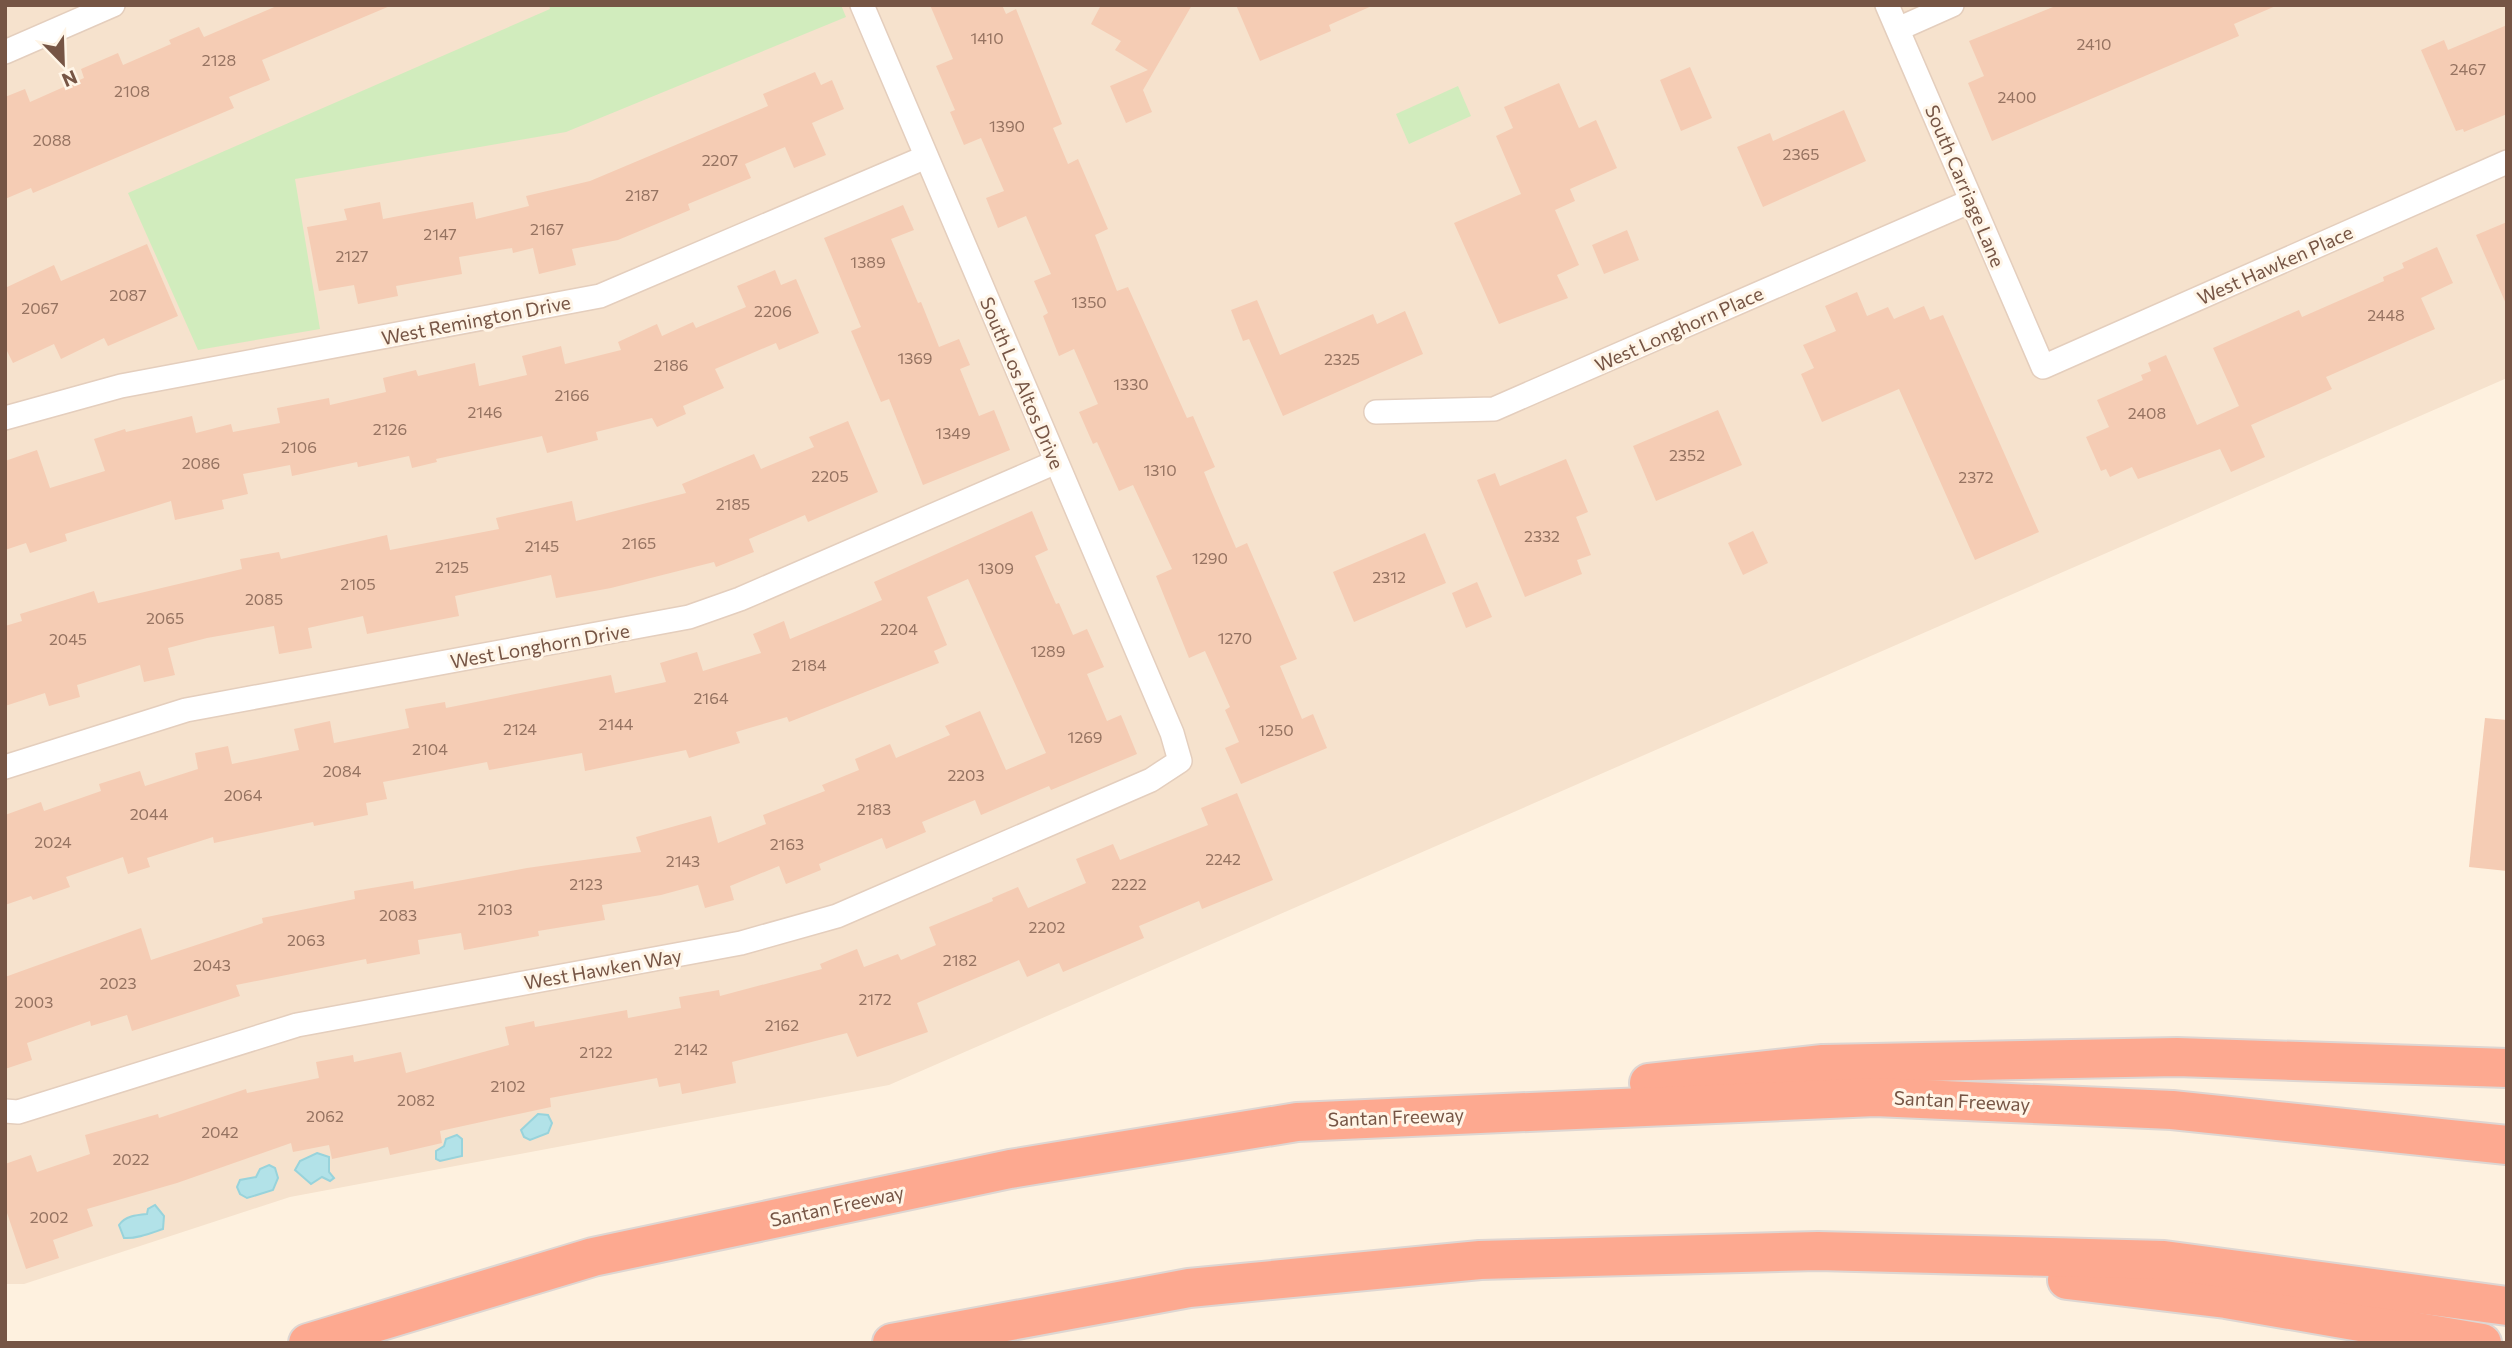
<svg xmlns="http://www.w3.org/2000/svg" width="2512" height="1348" font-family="Commissioner,sans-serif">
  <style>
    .residential { fill: #f6e2cd }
    .green { fill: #d1ecbd }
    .water { fill: #b2e2e8; stroke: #98d3db; stroke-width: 2 }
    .building { fill: #f5ccb4 }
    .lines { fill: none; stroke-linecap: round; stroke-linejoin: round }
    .minor-casing { stroke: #e4cebd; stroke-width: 26 }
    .motorway-casing { stroke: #ded6d2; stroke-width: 42 }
    .minor { stroke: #fff; stroke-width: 23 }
    .motorway { stroke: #fda990; stroke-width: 38 }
    .labels { text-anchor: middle; stroke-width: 6; stroke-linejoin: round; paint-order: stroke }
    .number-label { font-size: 16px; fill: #967361 }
    .street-label { font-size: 19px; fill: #765545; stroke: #fff5e7 }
  </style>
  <rect width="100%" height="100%" fill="#fef1df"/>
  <polygon class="residential" points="5,5 2507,5 2507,378 889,1085 290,1197 24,1284 5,1284"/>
  <g class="green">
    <polygon points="549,5 841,5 846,17 566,132 295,179 320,329 198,350 128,193 550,9"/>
    <polygon points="1458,86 1471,116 1409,144 1396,114"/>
  </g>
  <g class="water">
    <polygon points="538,1114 548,1115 552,1123 548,1133 530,1140 524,1137 521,1130"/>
    <polygon points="457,1135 462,1139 462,1156 440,1161 436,1159 436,1151 444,1146 446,1139"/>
    <polygon points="317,1153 329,1157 329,1172 334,1178 330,1181 322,1177 311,1184 295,1170 300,1161"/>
    <polygon points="269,1165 275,1168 278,1178 273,1190 247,1198 240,1194 237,1187 240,1180 256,1177 260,1169"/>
    <path d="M155,1205L164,1216L163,1229C151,1233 137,1239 124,1238L119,1225C125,1216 136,1215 147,1214L148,1209Z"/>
  </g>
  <g class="building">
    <polygon points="279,5 390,6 262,60 270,80 229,97 234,108 33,193 31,188 5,199 5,97 25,89 30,102 84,78 81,69 118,53 123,65 171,44 169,40 199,27 204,37"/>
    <polygon points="930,5 1002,5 1006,14 1016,9 1062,124 1053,128 1068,164 1078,159 1108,229 1095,235 1117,291 1128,287 1187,418 1193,416 1215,467 1204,472 1212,492 1236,548 1247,543 1297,659 1280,666 1302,719 1313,714 1327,748 1241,784 1225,748 1239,742 1225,710 1230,707 1205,651 1189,658 1156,576 1172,569 1133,485 1119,491 1097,442 1093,444 1079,412 1098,404 1074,349 1059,356 1043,316 1048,313 1034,281 1051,274 1026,216 998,228 986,198 1004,191 981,138 964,145 950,112 955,110 936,66 953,59"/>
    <polygon points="1101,5 1192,5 1143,90 1152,112 1126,123 1110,86 1148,70 1115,50 1121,41 1091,24"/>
    <polygon points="1236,5 1374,5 1329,25 1331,31 1260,61"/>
    <polygon points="2058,5 2278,5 2234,24 2239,36 1992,141 1968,83 1984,76 1969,41"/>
    <polygon points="2507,25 2507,114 2464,132 2463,129 2456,131 2421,50 2444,40 2448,50"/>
    <polygon points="1690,67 1712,118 1681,131 1660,80"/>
    <polygon points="815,72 821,85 832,80 844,109 812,123 826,155 794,168 785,147 745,164 751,178 688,204 690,210 618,240 572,249 576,265 539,274 533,248 513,253 512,248 459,257 462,274 396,286 398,296 358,304 354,285 319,291 307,227 347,220 344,209 380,202 383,219 473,202 476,219 529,206 526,196 590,181 768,106 763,94"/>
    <polygon points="1559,83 1579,128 1596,120 1617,168 1570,189 1575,201 1555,210 1579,265 1557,275 1568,298 1499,324 1454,223 1521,194 1496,136 1513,128 1504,107"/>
    <polygon points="1844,110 1866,161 1763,207 1737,147 1770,133 1773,141"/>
    <polygon points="903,205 914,230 891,239 918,303 921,302 939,347 959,339 970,365 960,369 979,416 994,410 1010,450 923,485 889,399 881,402 851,331 861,327 824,238"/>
    <polygon points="2507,222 2507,306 2476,235"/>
    <polygon points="1627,230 1639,260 1604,274 1592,245"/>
    <polygon points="147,244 178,316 108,346 104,338 61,359 54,344 13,363 5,347 5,288 54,265 61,281"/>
    <polygon points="2437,247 2453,283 2421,298 2435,329 2326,377 2332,389 2251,425 2265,457 2231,472 2220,449 2138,479 2132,467 2110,477 2106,469 2101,471 2086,437 2109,427 2097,400 2143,380 2141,375 2151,371 2148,363 2166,355 2197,425 2239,406 2213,348 2299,310 2302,317 2384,281 2383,277 2404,268 2402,263"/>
    <polygon points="775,270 781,285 796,279 819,333 779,350 776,343 715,369 724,388 683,406 686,414 657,427 652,418 596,432 598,440 547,453 542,436 436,459 437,462 412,468 409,456 358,467 357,462 292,476 290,465 243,474 248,494 222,500 224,509 175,520 171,501 65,534 67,541 30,553 26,543 5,550 5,461 37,450 50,488 105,471 94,439 125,429 126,432 192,416 196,433 231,424 233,432 280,423 277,408 329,398 330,405 386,392 383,378 416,370 418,376 475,363 479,386 527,375 522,356 561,346 565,364 621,350 618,342 657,324 662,336 693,322 696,328 746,307 737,286"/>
    <polygon points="1857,292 1867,316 1888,307 1894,319 1924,306 1930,320 1943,315 2039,532 1975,560 1899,389 1822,422 1801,374 1814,368 1803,345 1836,331 1825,306"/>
    <polygon points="1257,300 1280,355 1373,314 1377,324 1405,311 1423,354 1283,416 1249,339 1243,341 1231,310"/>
    <polygon points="1718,410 1742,465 1656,501 1633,446"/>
    <polygon points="848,421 878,492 808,522 805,515 749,539 754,552 716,567 714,562 611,588 556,598 551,575 455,596 459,616 367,634 363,616 308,628 312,648 279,654 274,626 207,638 168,648 175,675 144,682 140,665 77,685 80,697 49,706 45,693 5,706 5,626 22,621 20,614 94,591 98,603 242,569 240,559 279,552 281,559 387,535 390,550 499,529 496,518 572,501 576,521 686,493 682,484 754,454 761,469 814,447 809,437"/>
    <polygon points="1566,459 1588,512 1576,517 1591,555 1577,560 1582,574 1525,597 1477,480 1495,473 1500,486"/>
    <polygon points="1032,511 1048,550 1035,556 1056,604 1059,603 1073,635 1087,629 1104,667 1087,674 1107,721 1121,715 1137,754 1051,790 1049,786 981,815 975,800 922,822 926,832 886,849 882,838 819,864 821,870 786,884 779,866 730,886 734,900 705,908 698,885 661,895 602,905 605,920 538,931 539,936 464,950 461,933 418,940 420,954 367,964 366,959 236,985 240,996 132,1031 127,1015 91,1026 90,1021 27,1043 32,1060 5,1069 5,977 141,928 151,960 263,923 262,918 355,899 354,891 413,881 414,889 527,868 641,852 636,837 711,816 718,843 766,824 763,815 825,791 822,785 859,770 855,759 890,744 896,758 950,735 945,726 980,711 1006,770 1046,753 968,579 927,597 947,645 934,651 939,663 789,722 787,717 736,732 740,743 689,758 686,750 585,771 582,753 489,770 487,762 383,782 387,799 366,803 368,815 314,826 313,822 214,843 213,837 147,858 150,867 128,874 123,857 66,877 70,887 33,900 31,896 5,905 5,815 41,802 44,811 101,791 99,784 140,771 145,786 198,769 195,753 228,746 232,764 299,750 294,729 330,721 334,743 409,728 405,709 445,702 446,708 611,675 615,693 666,682 660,663 697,652 703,671 761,653 753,634 784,621 790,639 850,614 882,600 874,582"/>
    <polygon points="1753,531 1768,563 1743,575 1728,543"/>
    <polygon points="1425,533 1446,583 1354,622 1333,572"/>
    <polygon points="1477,582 1492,617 1466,628 1452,593"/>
    <polygon points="2485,718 2507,720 2507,871 2469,867"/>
    <polygon points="1237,793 1273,880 1202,909 1199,901 1139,926 1144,938 1063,972 1059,963 1027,977 1019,960 917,1003 928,1032 857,1057 847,1033 732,1062 736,1083 682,1094 680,1083 659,1087 657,1078 550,1098 551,1107 440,1131 442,1143 390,1155 388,1147 332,1159 329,1145 293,1152 291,1143 177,1183 87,1209 93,1226 53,1240 59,1258 26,1269 5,1207 5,1164 31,1155 37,1172 90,1154 85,1135 158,1114 159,1118 246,1089 247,1093 319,1078 316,1062 353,1055 354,1062 401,1052 406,1073 509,1045 505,1027 534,1021 535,1027 627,1010 628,1018 681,1008 679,997 719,990 720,996 822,969 820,964 857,949 864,967 898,954 901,960 936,945 929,927 993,901 992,898 1018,887 1028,908 1086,883 1076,859 1113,844 1120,860 1155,846 1208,825 1201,808"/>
  </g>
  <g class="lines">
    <defs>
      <g id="minor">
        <polyline points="1887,5 2043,367 2507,162"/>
        <polyline points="1898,29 1952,5"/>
        <polyline points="5,52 113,5"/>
        <polyline points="1376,412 1494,409 1971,201"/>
        <polyline points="5,418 121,386 600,296 926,157"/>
        <polyline points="5,767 186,710 689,617 740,599 1056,462"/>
        <polyline points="5,1111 18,1112 297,1025 741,943 837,916 1151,780 1180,761 1172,733 862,5"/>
      </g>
      <g id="motorway">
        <polyline points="1649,1083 1823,1064 2177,1057 2507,1068"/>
        <polyline points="2067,1280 2226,1299 2482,1343"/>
        <polyline points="308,1343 593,1257 1010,1169 1297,1122 1875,1097 2172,1110 2507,1145"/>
        <polyline points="892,1343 1189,1288 1480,1260 1818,1251 2164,1260 2507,1306"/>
      </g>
    </defs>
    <use href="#minor" class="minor-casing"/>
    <use href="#motorway" class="motorway-casing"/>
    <use href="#minor" class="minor"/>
    <use href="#motorway" class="motorway"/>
  </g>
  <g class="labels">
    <g class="number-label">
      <text x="987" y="44">1410</text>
      <text x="2094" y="50">2410</text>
      <text x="219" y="66">2128</text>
      <text x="2468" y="75">2467</text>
      <text x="132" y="97">2108</text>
      <text x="2017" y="103">2400</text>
      <text x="1007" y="132">1390</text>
      <text x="52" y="146">2088</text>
      <text x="1801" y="160">2365</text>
      <text x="720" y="166">2207</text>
      <text x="642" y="201">2187</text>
      <text x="547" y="235">2167</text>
      <text x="440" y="240">2147</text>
      <text x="352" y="262">2127</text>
      <text x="868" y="268">1389</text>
      <text x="128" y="301">2087</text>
      <text x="1089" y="308">1350</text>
      <text x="40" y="314">2067</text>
      <text x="773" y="317">2206</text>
      <text x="2386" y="321">2448</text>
      <text x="915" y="364">1369</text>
      <text x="1342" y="365">2325</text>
      <text x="671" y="371">2186</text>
      <text x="1131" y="390">1330</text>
      <text x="572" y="401">2166</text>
      <text x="485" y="418">2146</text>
      <text x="2147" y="419">2408</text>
      <text x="390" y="435">2126</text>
      <text x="953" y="439">1349</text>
      <text x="299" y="453">2106</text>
      <text x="1687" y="461">2352</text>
      <text x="201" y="469">2086</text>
      <text x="1160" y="476">1310</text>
      <text x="830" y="482">2205</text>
      <text x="1976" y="483">2372</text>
      <text x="733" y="510">2185</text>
      <text x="1542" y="542">2332</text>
      <text x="639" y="549">2165</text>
      <text x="542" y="552">2145</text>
      <text x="1210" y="564">1290</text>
      <text x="452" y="573">2125</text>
      <text x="996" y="574">1309</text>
      <text x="1389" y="583">2312</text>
      <text x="358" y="590">2105</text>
      <text x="264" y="605">2085</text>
      <text x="165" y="624">2065</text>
      <text x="899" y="635">2204</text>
      <text x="1235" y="644">1270</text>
      <text x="68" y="645">2045</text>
      <text x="1048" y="657">1289</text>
      <text x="809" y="671">2184</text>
      <text x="711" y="704">2164</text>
      <text x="616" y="730">2144</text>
      <text x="520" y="735">2124</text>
      <text x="1276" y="736">1250</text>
      <text x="1085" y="743">1269</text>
      <text x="430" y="755">2104</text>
      <text x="342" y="777">2084</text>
      <text x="966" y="781">2203</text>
      <text x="243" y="801">2064</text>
      <text x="874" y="815">2183</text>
      <text x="149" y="820">2044</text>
      <text x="53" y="848">2024</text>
      <text x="787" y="850">2163</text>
      <text x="1223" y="865">2242</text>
      <text x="683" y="867">2143</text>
      <text x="586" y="890">2123</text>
      <text x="1129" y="890">2222</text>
      <text x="495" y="915">2103</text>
      <text x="398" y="921">2083</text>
      <text x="1047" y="933">2202</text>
      <text x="306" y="946">2063</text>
      <text x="960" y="966">2182</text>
      <text x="212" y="971">2043</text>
      <text x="118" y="989">2023</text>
      <text x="875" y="1005">2172</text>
      <text x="34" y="1008">2003</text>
      <text x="782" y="1031">2162</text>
      <text x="691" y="1055">2142</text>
      <text x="596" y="1058">2122</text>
      <text x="508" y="1092">2102</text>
      <text x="416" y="1106">2082</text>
      <text x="325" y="1122">2062</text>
      <text x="220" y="1138">2042</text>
      <text x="131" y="1165">2022</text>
      <text x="49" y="1223">2002</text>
    </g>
    <g class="street-label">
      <text transform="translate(1965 186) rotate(67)" y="7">South Carriage Lane</text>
      <text transform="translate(2275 265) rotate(-24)" y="7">West Hawken Place</text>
      <text transform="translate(476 320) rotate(-11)" y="7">West Remington Drive</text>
      <text transform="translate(1679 329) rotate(-24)" y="7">West Longhorn Place</text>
      <text transform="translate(1022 383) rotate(67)" y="7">South Los Altos Drive</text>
      <text transform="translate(540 646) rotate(-10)" y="7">West Longhorn Drive</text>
      <text transform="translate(603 969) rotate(-10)" y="7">West Hawken Way</text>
      <text transform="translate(1962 1101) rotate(3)" y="7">Santan Freeway</text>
      <text transform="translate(1396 1117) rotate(-2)" y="7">Santan Freeway</text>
      <text transform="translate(837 1206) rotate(-12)" y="7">Santan Freeway</text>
    </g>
  </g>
  <rect width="2512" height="1348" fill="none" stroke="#765545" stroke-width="14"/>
  <g transform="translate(63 63) rotate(157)" stroke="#fff5e7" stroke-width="5" paint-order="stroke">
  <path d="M0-5L12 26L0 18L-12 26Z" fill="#765545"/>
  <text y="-10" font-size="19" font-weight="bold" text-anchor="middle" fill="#765545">N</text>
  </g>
</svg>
